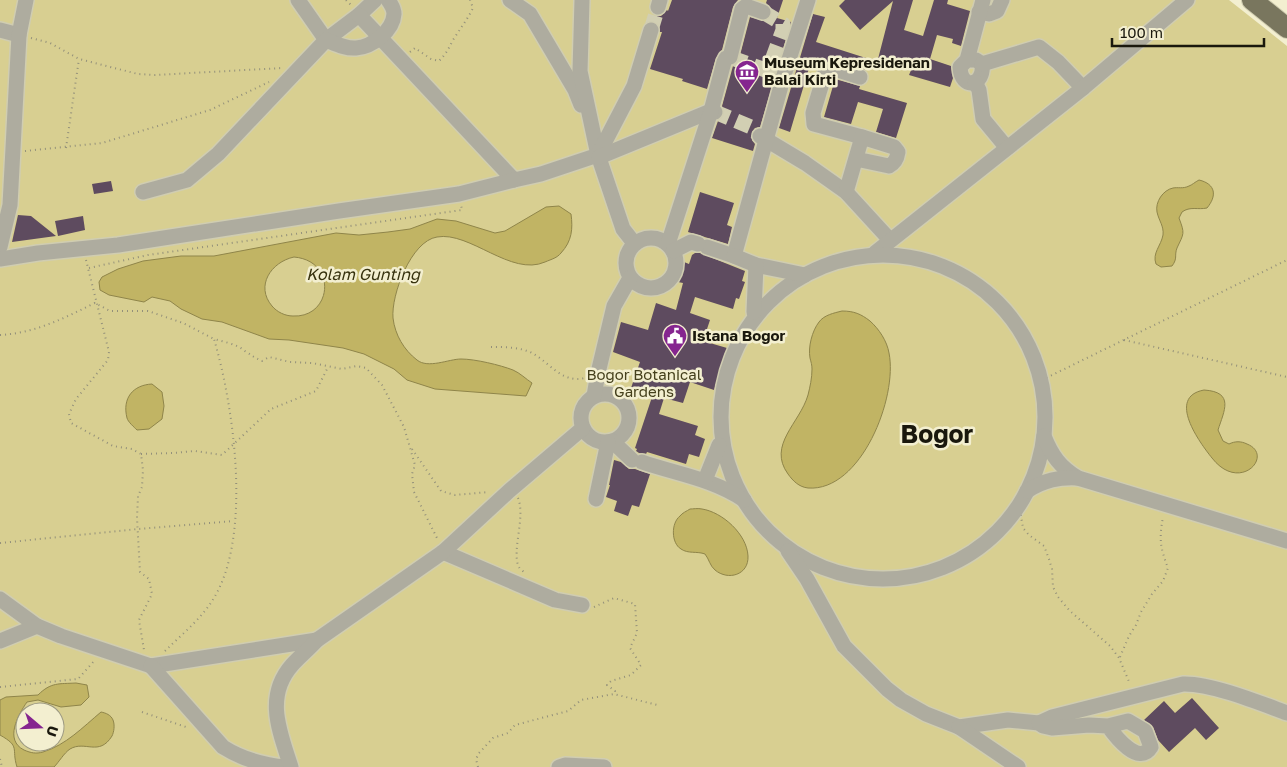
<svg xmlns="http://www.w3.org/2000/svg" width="1287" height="767" font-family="'Golos Text',sans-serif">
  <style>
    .green { fill: #d8cf91; fill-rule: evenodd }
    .water { fill: #c1b464; stroke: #8f854a; fill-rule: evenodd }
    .building { fill: #5e4b5f }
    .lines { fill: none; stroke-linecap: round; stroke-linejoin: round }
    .minor-tunnel { stroke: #d2cfb3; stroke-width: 15; stroke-dasharray: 15 8; stroke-linecap: butt }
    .minor-casing { stroke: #d0cdb1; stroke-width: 18 }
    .major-casing { stroke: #d0cdb1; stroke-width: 22 }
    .path { stroke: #93907a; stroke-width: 2; stroke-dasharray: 1 4; stroke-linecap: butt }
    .minor { stroke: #aeac9f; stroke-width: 15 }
    .major { stroke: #79765e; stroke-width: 20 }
    .labels { text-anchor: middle; stroke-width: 5; stroke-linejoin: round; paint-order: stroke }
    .poi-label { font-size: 15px; font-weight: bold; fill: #1a180d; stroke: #f3efd0; text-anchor: start }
    .park-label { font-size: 15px; fill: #45401c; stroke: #f3efd0 }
    .water-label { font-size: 16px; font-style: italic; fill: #37320e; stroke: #f3efd0 }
    .town-label { font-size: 25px; font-weight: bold; fill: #1a180d; stroke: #f3efd0 }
  </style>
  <rect width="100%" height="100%" fill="#f3efd0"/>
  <path class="green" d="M0,0H1229L1287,46V767H0ZM25,712H55V742H25Z"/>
  <g class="water">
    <path d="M1199,180C1216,184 1217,196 1207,208C1198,210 1190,206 1182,212L1179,218C1185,234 1184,233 1177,248C1174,256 1178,258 1172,266L1161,267L1156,264C1152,253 1161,246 1163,235C1164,226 1159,221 1157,212C1155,202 1163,190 1173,188C1178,187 1183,189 1189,186C1192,185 1195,182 1199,180Z"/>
    <path d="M559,206L571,214C573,229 572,241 561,253C557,258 552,259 545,262C511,277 470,231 437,237C411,241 391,295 393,318C395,335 404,350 417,360C428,369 449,359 461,359C475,359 500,365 513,370C520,373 526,379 532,383L526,396L435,389L407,380L394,369L364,354L343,348L289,340L269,339L222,322L202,319L181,309L170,301L152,297L144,302L109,295L100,290L99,282L102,277L118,269L143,261L181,256H214L336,233L359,235L388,232L410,229L437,219L456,221L495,233L505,231L546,207ZM294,257C338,261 332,318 293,316C285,316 277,312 272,306C255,286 271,262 294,257Z"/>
    <path d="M842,311C854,311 861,314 870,321C879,329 887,341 889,353C898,397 861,492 808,488C799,487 793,481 788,474C767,445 800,423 808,395C810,387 812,378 812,369C812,365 811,362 810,358C808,347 812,331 819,322C824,315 834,313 842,311Z"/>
    <path d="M152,384L162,392L164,406L162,419L149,429L137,430C134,427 128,422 127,418C122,398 133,385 152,384Z"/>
    <path d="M1204,390C1235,392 1224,411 1218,430L1223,441L1229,444C1235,441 1241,441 1247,444C1275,455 1240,494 1212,458C1200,443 1166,397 1204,390Z"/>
    <path d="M690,509C693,509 698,508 702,509C722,512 747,534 748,556C749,575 728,581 715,570C710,566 709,559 705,554C697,551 688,554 681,549C671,543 671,523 680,516C682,513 687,511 690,509Z"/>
    <path d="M76,683L87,685L89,697L81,705L61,707L38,700L27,702C18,715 4,740 24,750C31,753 36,754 43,752C66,745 83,727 101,712C106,713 111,715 113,720C115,725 114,732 112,736C99,757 85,740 70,749C64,753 59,762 54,767H17C11,748 21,747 0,735V700L6,697L38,695C51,682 59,684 76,683Z"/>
  </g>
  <g class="building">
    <polygon points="672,0 738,0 733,7 722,50 716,58 707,89 682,81 683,79 650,69 662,32 660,32 658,24 655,22 657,16 661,16 667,10 668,11"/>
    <polygon points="767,0 783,0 777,18 791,22 760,127 755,128 752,132 752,140 755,144 753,151 712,138 718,121 724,115 722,106 733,66 739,59 750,17 764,21 772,16 772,10 766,3"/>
    <polygon points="845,0 913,0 904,30 923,36 934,0 948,0 947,4 970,11 961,46 952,43 953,39 937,35 930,59 951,66 953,78 950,87 909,75 912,68 878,59 893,1 860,30 839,6"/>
    <polygon points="813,14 825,17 816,42 869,59 865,70 838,60 825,63 812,58 790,132 779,128"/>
    <polygon points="835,79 860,86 859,89 907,103 896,138 876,132 883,109 858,102 851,124 824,117"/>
    <polygon points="111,181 113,191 94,194 92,184"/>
    <polygon points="700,192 734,203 727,225 732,227 728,244 688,232"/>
    <polygon points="18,215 31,216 56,236 12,242"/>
    <polygon points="83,216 85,230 58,236 55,221"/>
    <polygon points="695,253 700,253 745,271 742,281 745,282 739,299 736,298 733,309 695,297 690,313 710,320 703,341 727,348 714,390 690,382 683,403 664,398 659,414 698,426 695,435 705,439 699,457 689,454 686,464 647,452 646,454 639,453 636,451 637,449 635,448 652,397 631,388 640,362 613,352 621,322 648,330 656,303 676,310 683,283 678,282 684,262 689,264 692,255"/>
    <polygon points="614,460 621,462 629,469 635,469 650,474 639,507 632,505 628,516 614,511 617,501 606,497 610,485 609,485"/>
    <polygon points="1192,698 1219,728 1206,740 1195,728 1169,752 1158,740 1153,727 1144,720 1164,701 1175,713"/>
  </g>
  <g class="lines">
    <g class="minor-tunnel">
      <polyline points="763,12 783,24 783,30 768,71 779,73"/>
      <polyline points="651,30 658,7"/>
      <polyline points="732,58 768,71"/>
      <polyline points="715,112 751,127 760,136"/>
    </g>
    <defs>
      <g id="minor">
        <polyline points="298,0 326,40 359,15 375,0"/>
        <polyline points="510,0 530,14 575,90 581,105"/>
        <polyline points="582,0 580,71 598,155 623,229 634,243"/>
        <polyline points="658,7 660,0"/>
        <polyline points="979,12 989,14 997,11 1002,0"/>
        <polyline points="359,15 514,180 541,174 598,155 634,86 651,30"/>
        <polyline points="0,30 19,35"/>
        <path d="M967,60H976L982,64C985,86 961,91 960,67L967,60L983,0"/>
        <polyline points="982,64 1039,47 1058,62 1083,88"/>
        <polyline points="860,77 835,69 825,73 813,113 814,124 862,137"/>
        <polyline points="975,82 979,90 983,119 1007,148"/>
        <polyline points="760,136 805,163 846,192 890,240"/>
        <polyline points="599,157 711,111 715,112"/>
        <path d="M143,192L187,180L218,154L326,40C336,44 346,49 356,48C372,47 393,31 394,14C394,9 391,4 388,0"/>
        <path d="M846,192L862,137L894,147L898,152C897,159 895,163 889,166L856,159"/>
        <circle cx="651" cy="263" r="25"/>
        <polyline points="668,244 711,111 724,62 726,58 730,57 742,9 746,6 763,12"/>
        <polyline points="0,247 10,205 19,35 26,0"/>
        <polyline points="707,247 734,256 784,75 808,0"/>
        <polyline points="673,251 691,242 698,244"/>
        <polyline points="875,253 1083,88 1187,0"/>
        <circle cx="883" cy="417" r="162"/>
        <polyline points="734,256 756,265 805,275"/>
        <polyline points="0,259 38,253 118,245 339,211 459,194 514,180"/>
        <polyline points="754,312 756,265"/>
        <circle cx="605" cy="418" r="24"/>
        <polyline points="594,396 598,373 614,306 630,278"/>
        <path d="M1044,436C1052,456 1060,467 1078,478L1287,541"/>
        <polyline points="612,441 632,460"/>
        <path d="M642,462C677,474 713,479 744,500"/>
        <polyline points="705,480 719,445"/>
        <path d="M1027,491C1044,480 1059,477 1078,478"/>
        <polyline points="596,499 608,442"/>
        <path d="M788,551L807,579L844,646L887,689L901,700L926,714L959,727L1008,720L1039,723L1052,717L1183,684C1211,683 1260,703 1287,713"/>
        <polyline points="443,552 555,600 582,605"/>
        <polyline points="0,599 37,626 61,636 151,666 317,640"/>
        <polyline points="0,641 37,626"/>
        <path d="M151,666L223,747C242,759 263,765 286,767"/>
        <path d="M1039,723L1043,726L1052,728L1089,725L1108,726L1128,721L1145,731L1151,747C1139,767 1115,736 1108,726"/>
        <polyline points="959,727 1018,767"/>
        <path d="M291,767C280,732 264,697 292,665C300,656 309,649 317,640L443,552L509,491L583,428"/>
        <polyline points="559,767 565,765 604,767"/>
      </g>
      <polyline id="major" points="1252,0 1287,28"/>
    </defs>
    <use href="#minor" class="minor-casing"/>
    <use href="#major" class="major-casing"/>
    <g class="path">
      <polyline points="346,0 351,5"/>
      <polyline points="31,38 50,43 79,59 138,74 155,75 282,68"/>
      <path d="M410,52L415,48L431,59L439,61C446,54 449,48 453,40C460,29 467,20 473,8L470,0"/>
      <polyline points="66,148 79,59"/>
      <polyline points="25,151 102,143 210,110 269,82"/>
      <polyline points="86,260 109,352 108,360 76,399 69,414 71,423 113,446 132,449 141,454 143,470 142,487 138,496 137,518 140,572 149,579 152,594 139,620 144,650"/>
      <polyline points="89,268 148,255 462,210 461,205"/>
      <path d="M0,335C36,333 64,318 95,303L110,311H148L183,323L214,339"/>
      <polyline points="1124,340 1287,377"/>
      <path d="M491,347C504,347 518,347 530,352C549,361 561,384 585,378"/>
      <polyline points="1042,380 1287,260"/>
      <polyline points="412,449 441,491 455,495 489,492"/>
      <polyline points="141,454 173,453 195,451 222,455 271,409 316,391 328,367"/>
      <path d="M518,498C526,517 511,552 519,567C520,569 523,571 525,573"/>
      <polyline points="1019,505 1023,528 1029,535 1044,546 1049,559 1052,569 1053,587 1058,597 1070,611 1110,646 1119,658 1130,684"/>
      <polyline points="0,543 138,529 234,521"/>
      <polyline points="594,607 614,598 635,604 637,633 630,648 641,665 631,675 611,681 607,685 615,691 614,694"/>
      <path d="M165,651C181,635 200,620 212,601C253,539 234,407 214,339C224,342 237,344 245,351C251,355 255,358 262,361L269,357L290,362L312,363L342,369L357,366L366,368L382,385L404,427L415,465L412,474L414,492L438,540"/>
      <path d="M1120,657L1129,636L1136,625L1141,612L1152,594L1163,581L1168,568C1160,547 1159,539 1163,517"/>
      <polyline points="0,687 78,679 95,660"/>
      <polyline points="142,712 189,728"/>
      <polyline points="0,759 2,767"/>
      <polyline points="478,767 476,759 479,753 493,738 508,733 515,725 568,711 581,700 614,694 657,705"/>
    </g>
    <use href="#minor" class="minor"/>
    <use href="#major" class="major"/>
  </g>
  <defs>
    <symbol id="museum-pin" viewBox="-11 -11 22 30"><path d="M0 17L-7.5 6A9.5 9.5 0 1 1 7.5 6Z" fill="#85258f" stroke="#f3efd0"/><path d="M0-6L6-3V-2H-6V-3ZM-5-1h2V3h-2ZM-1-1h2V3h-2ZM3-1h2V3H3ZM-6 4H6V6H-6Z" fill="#fff"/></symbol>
    <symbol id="civic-pin" viewBox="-11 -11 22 30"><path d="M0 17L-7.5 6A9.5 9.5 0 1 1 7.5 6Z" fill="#85258f" stroke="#f3efd0"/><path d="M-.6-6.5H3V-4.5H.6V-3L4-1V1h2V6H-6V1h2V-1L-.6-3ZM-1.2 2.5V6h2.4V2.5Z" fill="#fff"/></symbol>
  </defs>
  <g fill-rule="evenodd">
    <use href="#museum-pin" x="733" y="58" width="28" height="38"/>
    <use href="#civic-pin" x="661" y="322" width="28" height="38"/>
  </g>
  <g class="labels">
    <g class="poi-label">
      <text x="764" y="68">Museum Kepresidenan<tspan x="764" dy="17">Balai Kirti</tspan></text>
      <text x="692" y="341">Istana Bogor</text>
    </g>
    <g class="park-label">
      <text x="644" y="380">Bogor Botanical<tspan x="644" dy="17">Gardens</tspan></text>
    </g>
    <g class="water-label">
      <text x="363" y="280">Kolam Gunting</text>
    </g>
    <g class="town-label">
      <text x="937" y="443">Bogor</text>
    </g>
  </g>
  <g transform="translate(40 727) rotate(109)"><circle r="24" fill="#f3efd0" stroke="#9c9982"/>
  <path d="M0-4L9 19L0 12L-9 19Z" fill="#85258f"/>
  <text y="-8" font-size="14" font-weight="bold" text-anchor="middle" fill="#1a180d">U</text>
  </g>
  <path d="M1112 38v8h152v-8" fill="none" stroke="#1a180d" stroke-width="2.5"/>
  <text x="1120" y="38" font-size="15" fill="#1a180d" stroke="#f3efd0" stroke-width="4" paint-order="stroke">100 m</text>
</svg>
